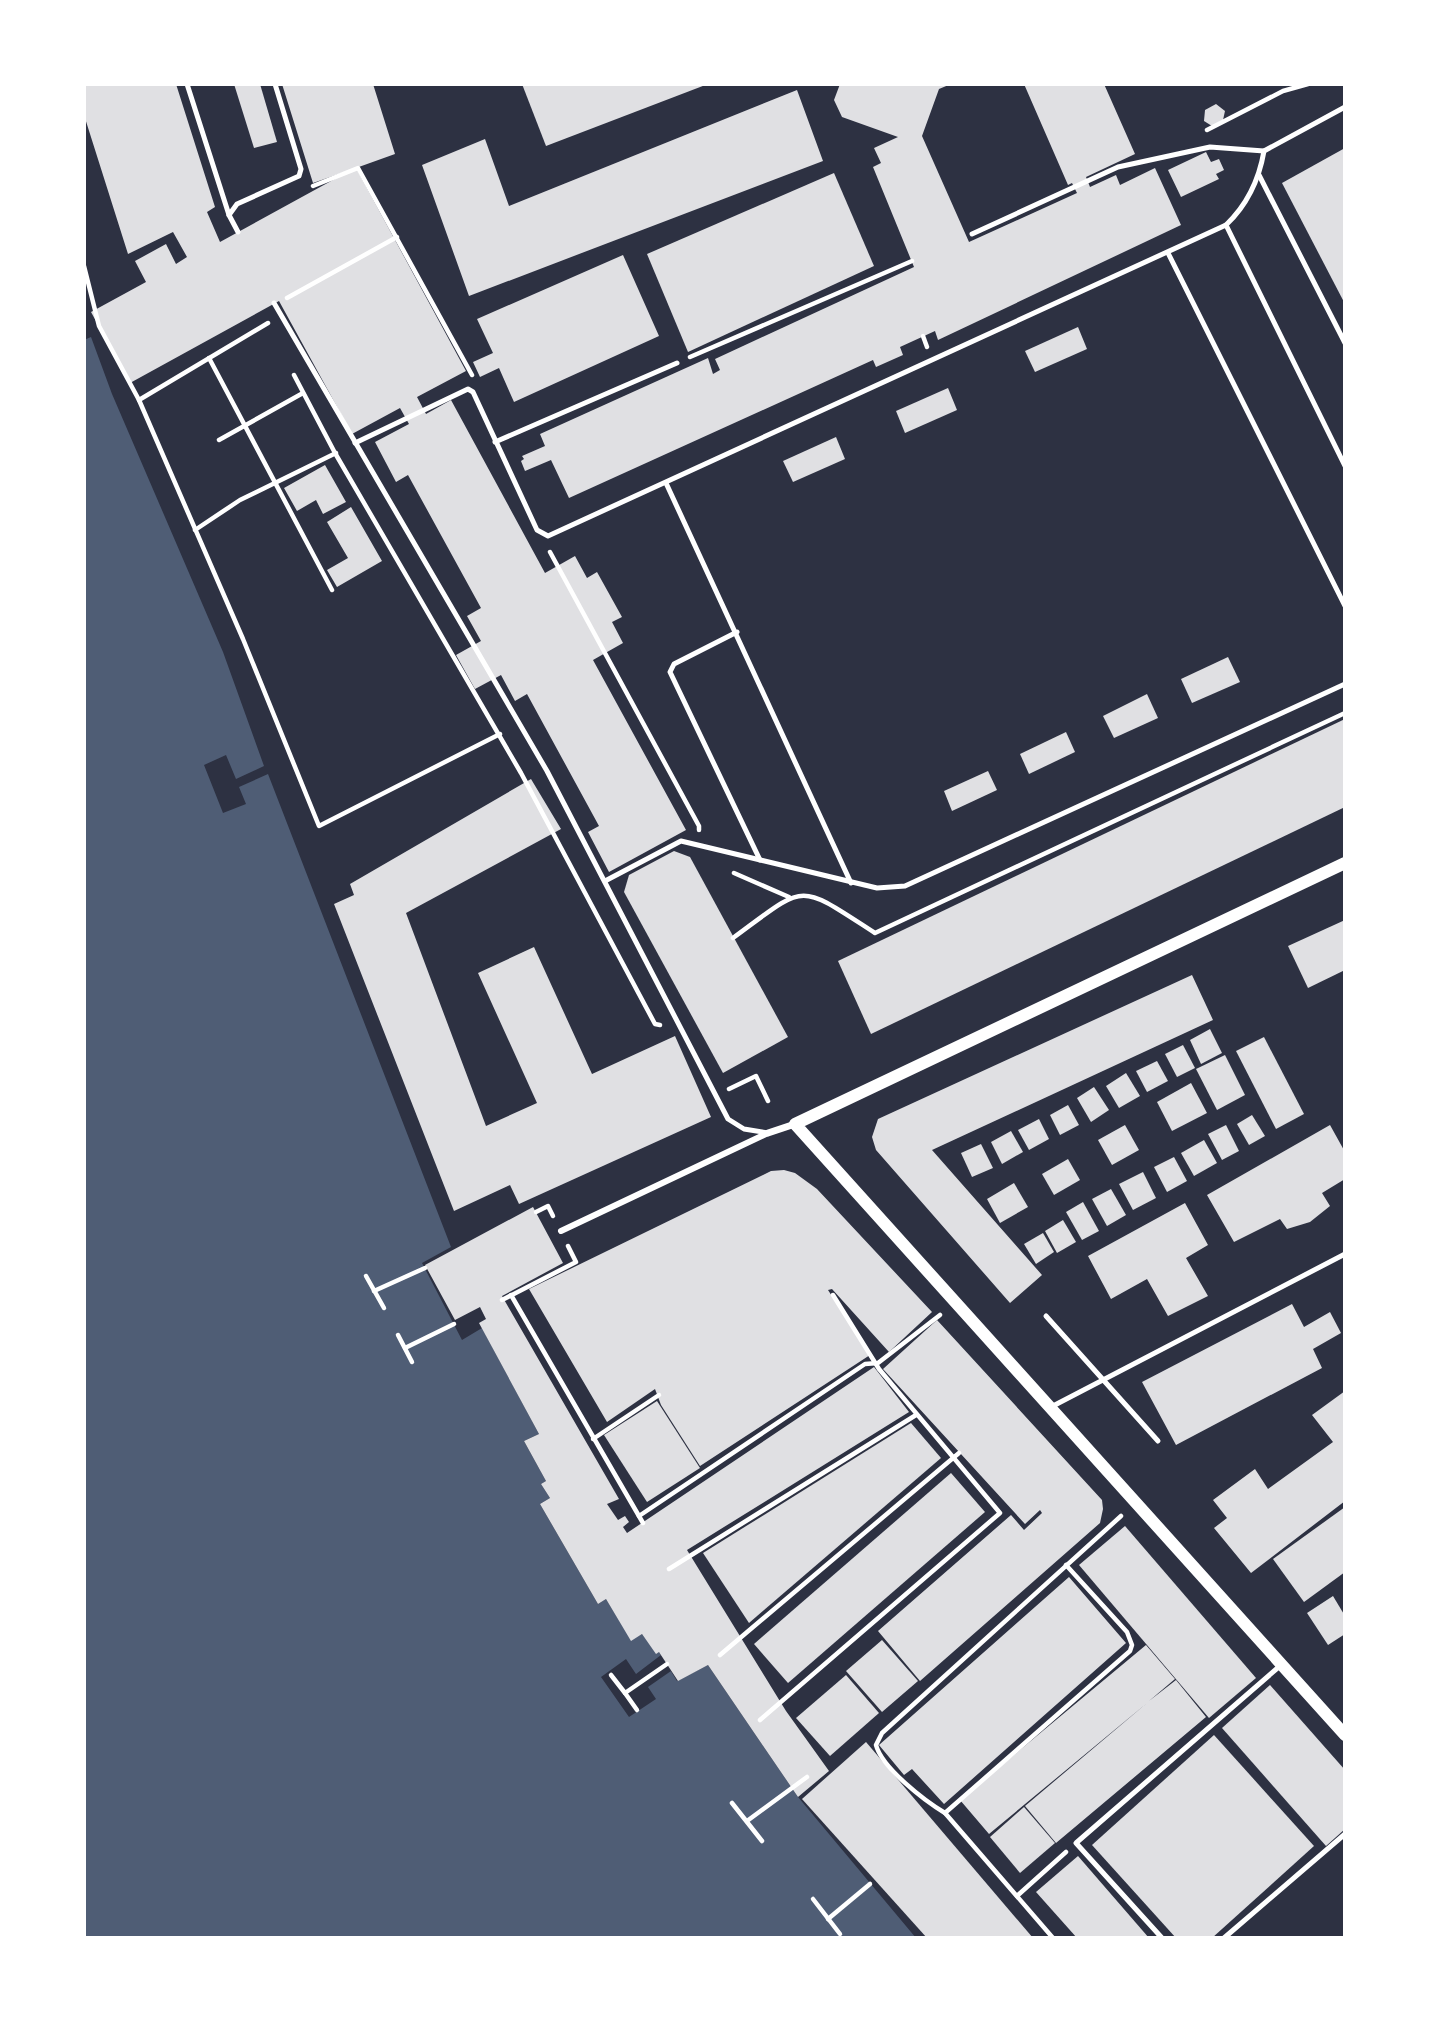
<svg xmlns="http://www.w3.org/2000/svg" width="1429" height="2022" font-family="Bitter,serif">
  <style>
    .water { fill: #4f5d75 }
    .pier { fill: #2d3142 }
    .building { fill: #e0e0e3 }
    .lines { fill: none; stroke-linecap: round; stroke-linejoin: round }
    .path { stroke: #fff; stroke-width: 4.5 }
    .service { stroke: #fff; stroke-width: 5 }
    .pedestrian { stroke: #fff; stroke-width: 6 }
    .minor { stroke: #fff; stroke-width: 7 }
    .tertiary { stroke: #fff; stroke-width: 12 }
  </style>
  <rect width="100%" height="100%" fill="#2d3142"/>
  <polygon class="water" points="91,337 112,394 223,652 264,766 236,779 226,755 204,765 223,813 246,804 239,787 268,774 451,1247 422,1263 462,1340 482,1328 539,1434 524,1441 546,1481 541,1484 550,1498 540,1504 598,1604 606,1599 631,1640 642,1634 656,1653 659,1652 677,1681 708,1665 798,1797 916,1938 84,1938 84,340"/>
  <polygon class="pier" points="661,1655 671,1671 648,1687 656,1699 629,1717 601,1677 626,1659 636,1674"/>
  <g class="building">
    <polygon points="84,84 176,84 215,207 207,212 220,242 353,169 313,183 282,84 373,84 395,154 356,168 466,371 417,397 426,414 451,400 545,573 575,556 587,578 597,572 622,617 612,622 623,643 593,660 686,830 609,872 588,832 599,826 527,694 515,701 501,675 475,689 456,655 481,641 467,616 481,608 408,475 396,482 375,442 409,424 400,408 352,434 279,301 130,383 91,312 146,282 135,261 166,244 176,264 187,257 173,232 128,254 84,115"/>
    <polygon points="234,84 260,84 277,142 254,148"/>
    <polygon points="522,84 708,84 546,146"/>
    <polygon points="840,84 951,84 939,89 922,136 969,242 1077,193 1072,183 1068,185 1024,84 1104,84 1135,154 1086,177 1090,187 1116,175 1120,185 1155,168 1181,225 938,340 935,331 900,347 903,355 876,367 873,360 569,498 551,460 525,471 521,461 524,459 522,456 545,446 540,434 708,358 713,374 720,370 715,359 914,267 873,167 881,163 874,148 898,137 842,117 834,100"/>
    <polygon points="797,90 823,161 469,296 422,165 485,139 509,206"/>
    <polygon points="1216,104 1225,111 1223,120 1212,126 1204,121 1205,110"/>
    <polygon points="1345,148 1345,304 1282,183"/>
    <polygon points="1206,152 1211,162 1219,159 1224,170 1216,174 1219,179 1181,197 1168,170"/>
    <polygon points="834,173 874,266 688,352 647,254"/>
    <polygon points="623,255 659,336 514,402 499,368 480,377 473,362 493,353 477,319"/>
    <polygon points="1078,327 1087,349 1035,372 1025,351"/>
    <polygon points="948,388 957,410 905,433 896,411"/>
    <polygon points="836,437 845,459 793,482 783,461"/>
    <polygon points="325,465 346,502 323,514 316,500 297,511 284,488"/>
    <polygon points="351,507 382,561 337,587 327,570 348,558 327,522"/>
    <polygon points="1228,657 1240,682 1192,703 1181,679"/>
    <polygon points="1147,694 1158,718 1114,738 1103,716"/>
    <polygon points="1345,719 1345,807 871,1034 838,961"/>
    <polygon points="1066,732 1075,752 1029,774 1020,754"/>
    <polygon points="988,771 997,790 952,811 944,791"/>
    <polygon points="531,779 561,829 406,913 486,1126 537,1103 478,973 534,947 592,1074 675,1036 711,1117 519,1204 510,1185 454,1211 334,904 354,895 350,884"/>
    <polygon points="674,851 690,857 788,1037 723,1073 624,892 629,875"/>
    <polygon points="1345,920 1345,970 1308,988 1288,946"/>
    <polygon points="1192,975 1213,1020 932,1150 1042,1275 1010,1303 876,1150 872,1137 878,1119"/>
    <polygon points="1210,1029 1222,1053 1201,1064 1190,1040"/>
    <polygon points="1264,1037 1304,1114 1276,1129 1236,1051"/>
    <polygon points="1183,1045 1195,1068 1177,1077 1165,1054"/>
    <polygon points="1225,1055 1245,1095 1217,1110 1196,1069"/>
    <polygon points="1157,1061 1168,1081 1147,1092 1136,1071"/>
    <polygon points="1126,1073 1140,1096 1119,1108 1106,1086"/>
    <polygon points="1191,1083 1207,1113 1172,1131 1157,1102"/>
    <polygon points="1094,1087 1109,1110 1091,1122 1077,1098"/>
    <polygon points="1068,1105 1079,1125 1060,1135 1050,1115"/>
    <polygon points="1252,1115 1265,1136 1249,1145 1237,1124"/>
    <polygon points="1039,1119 1049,1139 1029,1150 1018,1130"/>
    <polygon points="1125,1125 1139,1150 1112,1165 1098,1140"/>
    <polygon points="1226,1125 1239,1151 1222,1160 1208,1134"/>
    <polygon points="1330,1125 1345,1152 1345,1179 1322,1193 1330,1206 1310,1222 1287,1229 1280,1219 1234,1242 1207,1195"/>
    <polygon points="1011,1131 1023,1152 1002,1164 991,1142"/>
    <polygon points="1204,1140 1217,1163 1194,1176 1181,1153"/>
    <polygon points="981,1144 993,1168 972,1177 961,1153"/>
    <polygon points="1174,1157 1187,1181 1167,1192 1154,1167"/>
    <polygon points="1068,1159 1080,1180 1054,1195 1042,1174"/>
    <polygon points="784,1170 795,1173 817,1189 932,1312 889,1352 832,1289 828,1290 870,1355 700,1466 661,1405 655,1389 607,1422 529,1289 771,1171"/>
    <polygon points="1143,1172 1156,1198 1133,1210 1119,1184"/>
    <polygon points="1014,1183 1028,1207 1000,1223 987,1199"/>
    <polygon points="1111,1189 1126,1215 1107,1226 1092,1199"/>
    <polygon points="1083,1202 1099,1231 1082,1240 1066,1212"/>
    <polygon points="1185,1203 1208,1245 1186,1258 1208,1296 1168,1316 1147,1279 1111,1299 1088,1256"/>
    <polygon points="533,1207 563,1263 502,1296 619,1499 607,1504 618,1520 625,1516 629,1522 623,1527 627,1533 874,1367 909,1412 687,1550 786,1711 829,1771 798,1797 708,1665 678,1681 659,1652 656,1654 642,1634 631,1641 606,1599 598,1604 540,1504 550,1498 541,1484 546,1481 524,1441 539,1434 479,1323 486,1319 480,1307 455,1320 425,1265"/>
    <polygon points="1063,1220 1076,1242 1057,1253 1045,1231"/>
    <polygon points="1043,1233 1054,1252 1036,1264 1024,1244"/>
    <polygon points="1292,1304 1304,1327 1330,1312 1341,1333 1313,1349 1322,1368 1176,1445 1142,1382"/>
    <polygon points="937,1320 1102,1500 1103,1509 1100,1523 920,1681 878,1631 1011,1515 1024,1530 1042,1513 1040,1510 1025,1524 883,1369"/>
    <polygon points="1345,1391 1345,1501 1251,1573 1214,1528 1227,1518 1213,1500 1255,1469 1268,1489 1333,1442 1312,1415"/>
    <polygon points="657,1401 700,1468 647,1502 604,1435"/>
    <polygon points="911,1423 941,1458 749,1623 703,1553"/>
    <polygon points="951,1473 985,1512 788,1683 754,1644"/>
    <polygon points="1345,1507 1345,1572 1304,1602 1273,1559"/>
    <polygon points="1125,1526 1256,1678 1209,1718 1079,1565"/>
    <polygon points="1069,1577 1126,1643 944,1804 912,1769 904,1775 879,1745"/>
    <polygon points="1333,1596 1345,1616 1345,1634 1328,1645 1307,1613"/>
    <polygon points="882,1640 918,1681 882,1712 846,1671"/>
    <polygon points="1146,1645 1175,1679 1149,1701 1176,1680 1206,1717 1056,1843 1025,1806 1147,1703 989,1834 960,1800"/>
    <polygon points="846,1675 879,1713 830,1756 796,1718"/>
    <polygon points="1270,1685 1345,1770 1345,1829 1326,1846 1222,1728"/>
    <polygon points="1214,1735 1314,1846 1212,1938 1176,1938 1092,1845"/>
    <polygon points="866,1742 1033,1938 927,1938 802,1799"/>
    <polygon points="1024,1807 1055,1843 1020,1873 990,1837"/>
    <polygon points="1078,1856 1149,1938 1077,1938 1036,1892"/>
  </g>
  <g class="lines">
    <g class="path">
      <polyline points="1207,130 1283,91 1308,84"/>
      <polyline points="313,186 358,168 472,375"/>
      <polyline points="84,266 99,326 139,400 243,639 319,826 500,734"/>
      <polyline points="287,298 397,237"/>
      <polyline points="923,336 927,347"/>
      <polyline points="690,357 912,261"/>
      <polyline points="209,358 332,590"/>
      <polyline points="294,375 335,453 521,773 655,1024 660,1025"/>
      <polyline points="139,400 268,323"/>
      <polyline points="219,440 303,393"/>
      <polyline points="195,530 240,500 336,453"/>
      <polyline points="550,552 699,826 699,830"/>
      <polyline points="734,873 789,897"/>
      <path d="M733,938C808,883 796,882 875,933L1345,713"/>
      <polyline points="729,1089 756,1076 768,1101"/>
      <polyline points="536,1212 548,1206 553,1216"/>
      <polyline points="366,1276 384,1308"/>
      <polyline points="374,1291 425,1268"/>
      <polyline points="511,1295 643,1523"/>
      <polyline points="502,1300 576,1262 568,1246"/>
      <polyline points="398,1335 412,1362"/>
      <polyline points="405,1348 454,1324"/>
      <polyline points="593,1439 659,1395"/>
      <polyline points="639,1516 865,1364 878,1363 940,1315"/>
      <polyline points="669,1569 916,1415"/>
      <polyline points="720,1655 959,1453"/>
      <polyline points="611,1675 625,1693 667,1664"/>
      <polyline points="625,1693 637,1710"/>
      <polyline points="760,1720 1000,1513 879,1369 833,1295"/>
      <polyline points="732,1803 762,1841"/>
      <polyline points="945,1813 1130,1651 1132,1645 1127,1632 1066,1565"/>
      <polyline points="747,1821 807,1777"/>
      <polyline points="1017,1896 1066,1852"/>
      <polyline points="813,1899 840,1934"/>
      <polyline points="828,1919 870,1884"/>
      <path d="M1053,1938L945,1813C925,1801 882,1768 876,1745L882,1733L1121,1516"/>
    </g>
    <g class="service">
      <polyline points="187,84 229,215 238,232"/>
      <polyline points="1259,175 1345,343"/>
      <polyline points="229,215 237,204 299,176 301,169 275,84"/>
      <polyline points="1226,225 1345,466"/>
      <polyline points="972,234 1118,167 1210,147 1264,151"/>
      <polyline points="1168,253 1345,606"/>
      <polyline points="274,303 547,771 728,1119 744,1129 768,1133"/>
      <polyline points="495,442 677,363"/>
      <path d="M355,443L468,389L473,392L537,530L548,536L1226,225C1247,205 1259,180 1264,151L1345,107"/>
      <polyline points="666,483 851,883"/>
      <polyline points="737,632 674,664 670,672 760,860"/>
      <polyline points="605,881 681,841 877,888 905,886 1345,684"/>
      <polyline points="1046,1316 1158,1441"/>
      <polyline points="1051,1407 1345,1254"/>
      <polyline points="1162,1938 1076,1843 1281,1665"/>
      <polyline points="1224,1938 1345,1834"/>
    </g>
    <polyline class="pedestrian" points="561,1231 768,1133"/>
    <polyline class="minor" points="768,1133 795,1124"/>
    <polyline class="tertiary" points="1345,863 795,1124 1345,1735"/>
  </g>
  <rect width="1429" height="2022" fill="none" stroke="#ffffff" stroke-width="172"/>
</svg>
